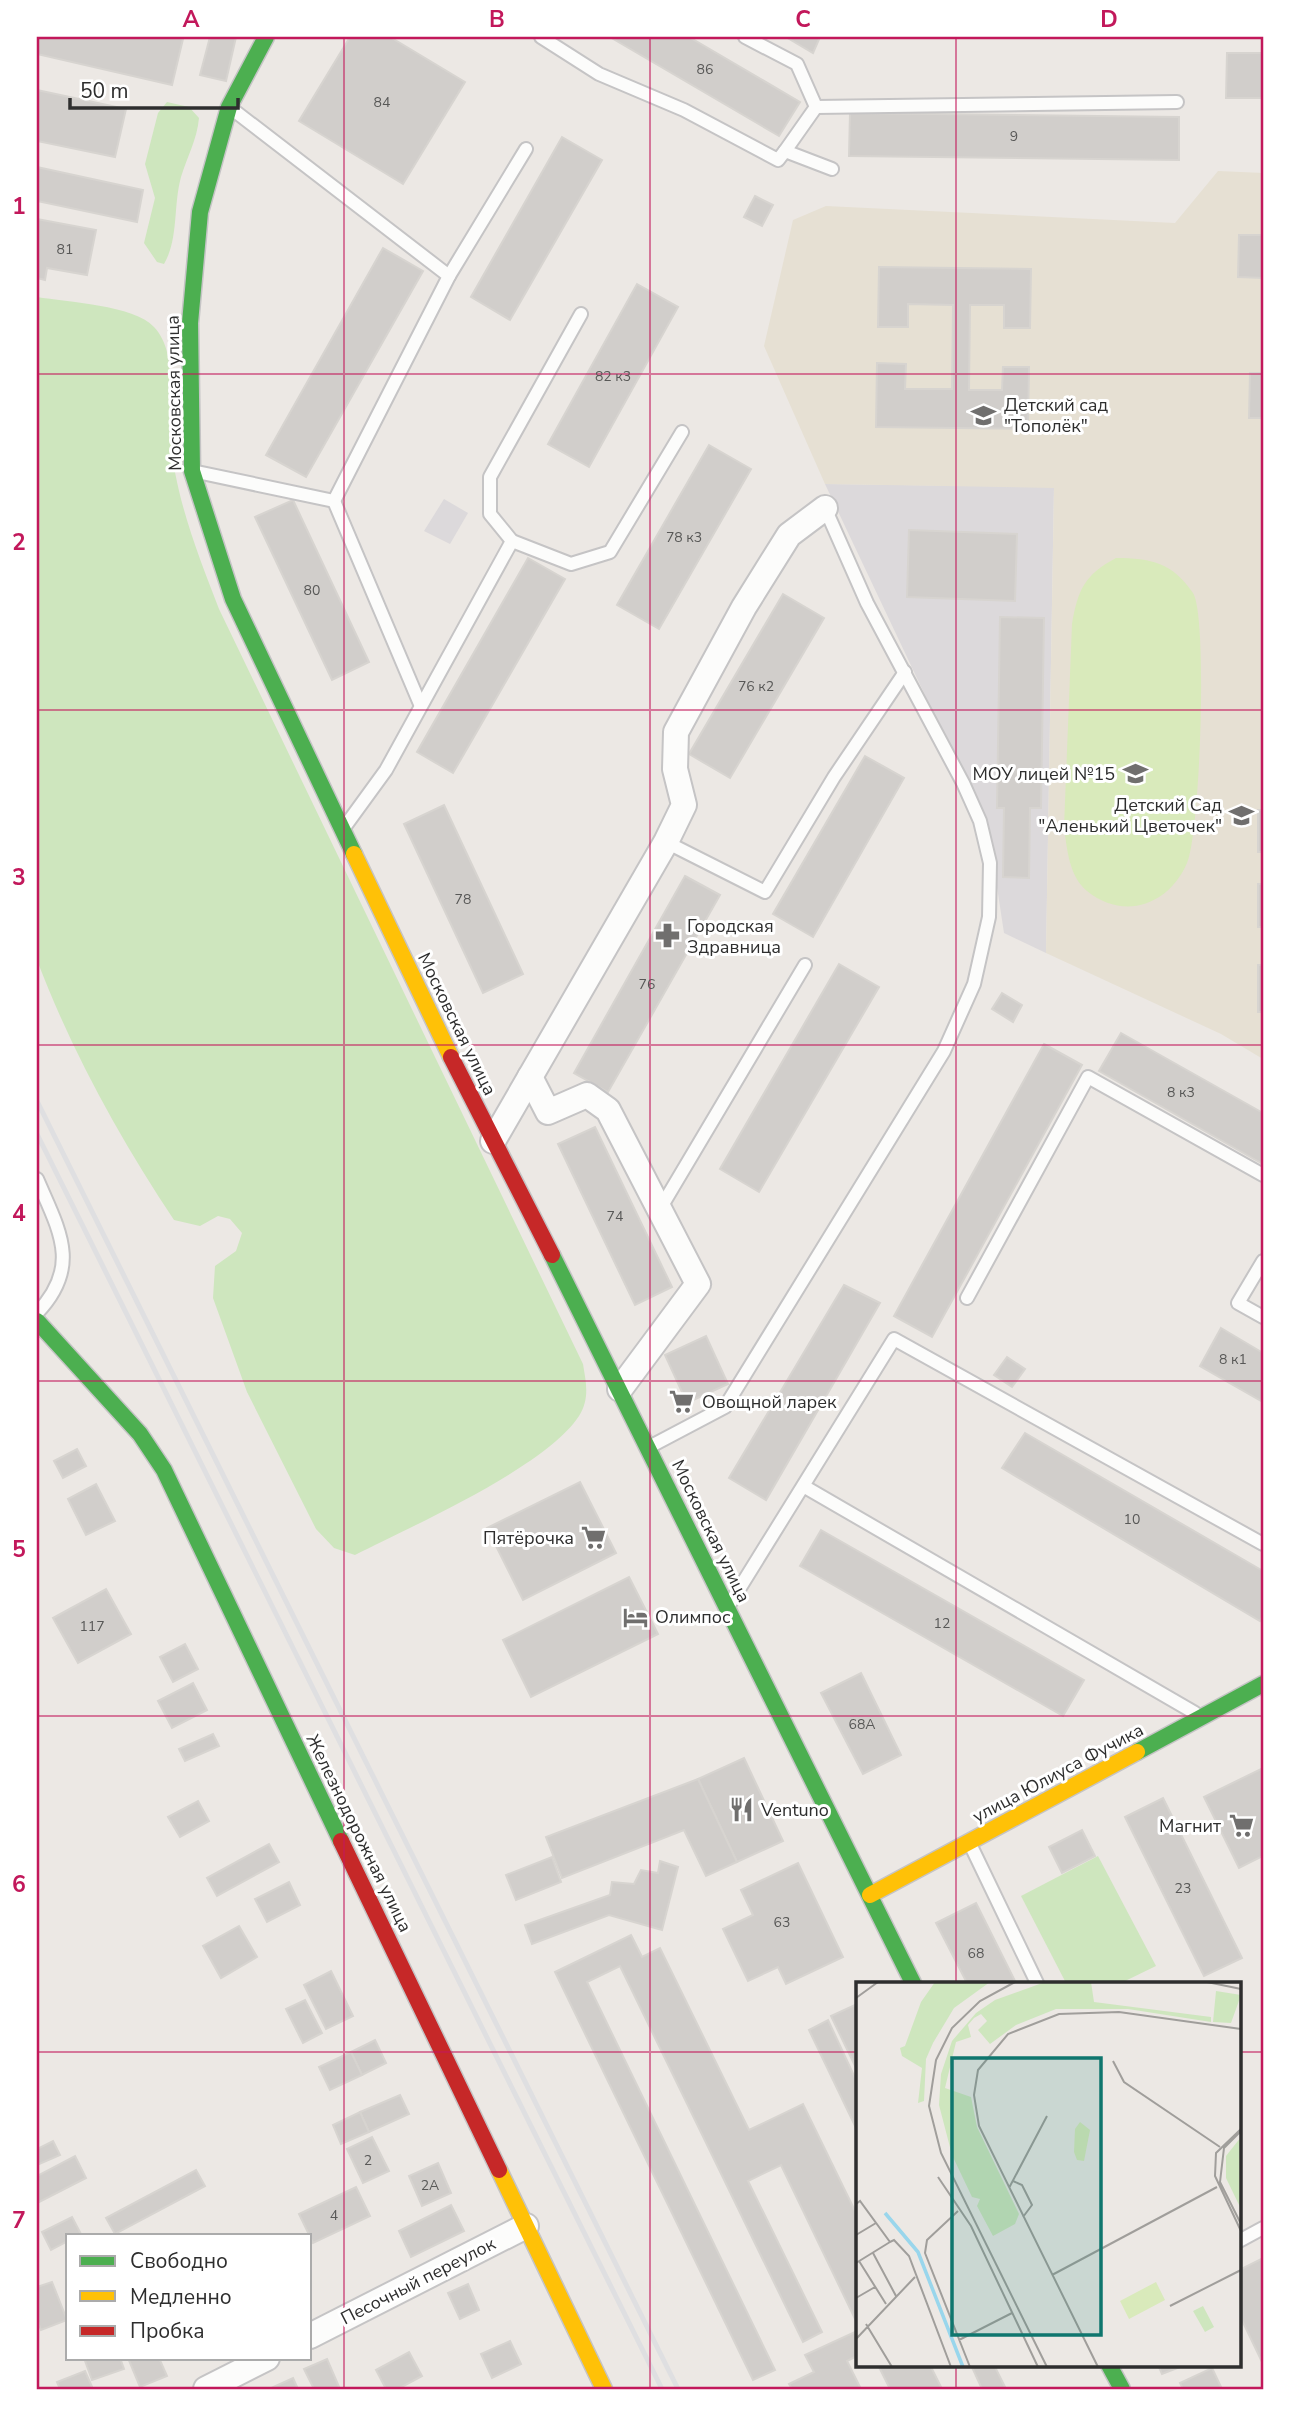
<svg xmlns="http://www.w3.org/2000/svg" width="1300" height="2426" font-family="'Nunito Sans',sans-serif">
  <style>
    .industrial { fill: #dcd9db }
    .education { fill: #e6e0d3 }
    .green { fill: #cee6be }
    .pitch { fill: #d9eabb }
    .building { fill: #d1cecb; stroke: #d7d4d0; stroke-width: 2 }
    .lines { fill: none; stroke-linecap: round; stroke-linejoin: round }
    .lane-casing { stroke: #c5c4c5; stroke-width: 16 }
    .street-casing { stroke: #c5c4c5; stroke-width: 28 }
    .fast-casing { stroke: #c5c4c5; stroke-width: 19 }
    .slow-casing { stroke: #c5c4c5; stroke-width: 19 }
    .jam-casing { stroke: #c5c4c5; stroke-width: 19 }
    .lane { stroke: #fcfcfb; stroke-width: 12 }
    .street { stroke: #fcfcfb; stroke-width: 24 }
    .fast { stroke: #4caf50; stroke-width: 16 }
    .slow { stroke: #ffc107; stroke-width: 16 }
    .jam { stroke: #c62828; stroke-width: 16 }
    .rail { stroke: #dfdfe1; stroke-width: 5 }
    .grid { fill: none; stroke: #c2185b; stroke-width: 2; stroke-opacity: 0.55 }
    .labels { text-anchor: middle; stroke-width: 6; stroke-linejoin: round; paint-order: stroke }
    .number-label { font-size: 14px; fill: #585857 }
    .street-label { font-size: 18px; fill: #2e2e2e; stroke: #fff }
    .poi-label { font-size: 18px; fill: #2e2e2e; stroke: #fff; text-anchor: start }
    .inset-river { fill: none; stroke: #99d6ec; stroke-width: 3.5 }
    .inset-road { fill: none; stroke: #a09e9b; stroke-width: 2 }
    .view { fill: #0f766e; fill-opacity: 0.15; stroke: #0f766e; stroke-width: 3.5 }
    .inset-edge { fill: none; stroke: #2e2e2e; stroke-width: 3.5 }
    .neatline { fill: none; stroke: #c2185b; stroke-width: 2.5 }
    .grid-label { font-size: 23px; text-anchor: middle; font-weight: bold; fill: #c2185b }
  </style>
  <rect width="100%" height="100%" fill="#ece8e4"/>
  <g class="industrial">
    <polygon points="825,484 1054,487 1046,953 1004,933 988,828"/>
    <polygon points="444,499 468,513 450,544 424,531"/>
  </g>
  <polygon class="education" points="1218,171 1263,173 1263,1059 1221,1034 1046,953 1054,488 825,484 764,346 793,220 826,206 1175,223"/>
  <g class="green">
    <path d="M167,102L189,107L199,118C197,140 187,157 181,177C173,206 179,238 164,264L157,262L144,243L155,198L145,164L158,113Z"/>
    <path d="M37,297C67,302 134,305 154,327C179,354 167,401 170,435C175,497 197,552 219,609L583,1364C586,1383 590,1398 579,1416C546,1467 412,1526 355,1555L334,1548L316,1529L247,1392L213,1298L215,1266L236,1251L242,1233L230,1219L218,1216L200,1226L174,1220C120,1139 71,1050 37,960Z"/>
    <polygon points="1098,1856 1156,1966 1121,1983 1066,1983 1021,1896"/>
  </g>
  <path class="pitch" d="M1116,558C1151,558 1173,563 1193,593C1208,616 1200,835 1187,863C1169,905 1124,921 1087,891C1069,876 1067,849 1064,827L1072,624C1078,590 1084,575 1116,558Z"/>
  <g class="building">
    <polygon points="37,37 176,37 183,39 172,85 37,54"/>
    <polygon points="210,37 236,37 226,81 200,75"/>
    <polygon points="350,37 390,37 465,82 403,184 299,121"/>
    <polygon points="610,37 689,37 800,102 779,136"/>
    <polygon points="786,37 820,37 813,53"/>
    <polygon points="1227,53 1263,53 1263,98 1226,98"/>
    <polygon points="37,90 126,109 115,157 37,141"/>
    <polygon points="850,113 1179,117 1179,160 849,156"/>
    <polygon points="562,137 602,160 510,320 471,297"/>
    <polygon points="37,167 143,190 137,222 37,201"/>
    <polygon points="755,196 773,205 762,226 744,217"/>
    <polygon points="37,219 96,230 87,275 47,268 45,280 37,278"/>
    <polygon points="1239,235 1263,235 1263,278 1238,277"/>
    <polygon points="383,248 423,271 306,477 266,455"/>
    <polygon points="879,267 1031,269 1030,328 1004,328 1004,305 970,305 969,390 1002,390 1003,367 1029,367 1028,429 876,427 877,363 906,364 905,389 952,389 953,305 908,304 908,327 878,327"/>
    <polygon points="637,284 678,307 589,467 548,444"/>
    <polygon points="1250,373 1263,373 1263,418 1249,418"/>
    <polygon points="709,445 751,469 659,629 617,605"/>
    <polygon points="293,500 369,662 332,680 255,517"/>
    <polygon points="909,530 1017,534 1015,601 907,597"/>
    <polygon points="528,558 565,579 453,773 417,752"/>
    <polygon points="783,594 824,618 730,778 689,754"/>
    <polygon points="1000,617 1044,618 1041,808 1030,808 1029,878 1003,877 1004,808 997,808"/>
    <polygon points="865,756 904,778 813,937 773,914"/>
    <polygon points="444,805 523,974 483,993 404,824"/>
    <rect x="1258" y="810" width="5" height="42"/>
    <polygon points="685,876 720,895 608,1092 574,1073"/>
    <rect x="1258" y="884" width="5" height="43"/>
    <polygon points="839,964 879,987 759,1192 720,1169"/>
    <rect x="1258" y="965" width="5" height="47"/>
    <polygon points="1002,993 1022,1005 1013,1022 992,1009"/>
    <polygon points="1121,1033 1263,1113 1263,1164 1099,1071"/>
    <polygon points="1044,1044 1082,1065 932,1337 894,1316"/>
    <polygon points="595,1127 672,1287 635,1305 558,1144"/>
    <polygon points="844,1285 880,1303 766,1500 729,1478"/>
    <polygon points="1221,1328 1263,1353 1263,1402 1200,1366"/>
    <polygon points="706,1336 728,1384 687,1403 665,1355"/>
    <polygon points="1007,1357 1025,1369 1012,1387 994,1375"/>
    <polygon points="1025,1433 1263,1571 1263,1615 1260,1621 1002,1468"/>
    <polygon points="77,1449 86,1466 63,1478 54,1461"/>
    <polygon points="580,1482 616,1553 523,1600 487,1528"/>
    <polygon points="96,1484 115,1521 86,1535 68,1499"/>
    <polygon points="821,1530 1084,1680 1063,1716 800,1566"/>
    <polygon points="629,1577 658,1634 531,1697 503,1640"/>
    <polygon points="106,1589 131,1634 78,1663 53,1618"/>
    <polygon points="185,1644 198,1669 173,1682 160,1657"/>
    <polygon points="861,1673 901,1755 863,1774 821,1693"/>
    <polygon points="193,1683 207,1710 172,1728 158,1701"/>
    <polygon points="213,1734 219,1746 185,1761 179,1749"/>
    <polygon points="744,1758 783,1841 737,1862 698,1779"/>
    <polygon points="1263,1768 1263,1856 1239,1868 1204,1797"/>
    <polygon points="698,1779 737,1862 706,1876 684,1830 562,1878 546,1837"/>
    <polygon points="1163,1798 1242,1958 1204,1976 1125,1817"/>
    <polygon points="198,1801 209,1821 180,1837 168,1817"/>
    <polygon points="1082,1830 1095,1856 1062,1873 1049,1847"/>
    <polygon points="269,1844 279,1862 217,1896 207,1878"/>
    <polygon points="552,1857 561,1882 516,1900 506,1875"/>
    <polygon points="660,1861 678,1867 662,1930 609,1915 532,1944 525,1925 610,1895 612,1882 634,1884 641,1870 658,1873"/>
    <polygon points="798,1863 843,1957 786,1984 778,1967 748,1981 723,1929 753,1915 741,1890"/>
    <polygon points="289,1882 300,1905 267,1922 255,1899"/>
    <polygon points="976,1903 1016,1983 967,1983 936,1923"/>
    <polygon points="239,1926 257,1957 221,1978 203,1946"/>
    <polygon points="631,1935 642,1957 660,1948 749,2130 803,2104 857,2215 857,2323 781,2165 748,2181 822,2332 803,2342 620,1966 587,1982 775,2370 753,2380 555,1972"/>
    <polygon points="331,1971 353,2016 326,2029 304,1985"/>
    <polygon points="305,2000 322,2033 303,2043 286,2009"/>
    <polygon points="857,2004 857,2070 831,2016"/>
    <polygon points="828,2020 857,2082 857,2130 809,2030"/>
    <polygon points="375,2040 386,2063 362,2075 351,2052"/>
    <polygon points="351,2052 362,2075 330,2090 319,2067"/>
    <polygon points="400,2095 409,2114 369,2132 360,2112"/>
    <polygon points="360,2112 369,2132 341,2144 333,2125"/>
    <polygon points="372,2137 389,2171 363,2183 347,2149"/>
    <polygon points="53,2141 60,2155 37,2165 37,2149"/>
    <polygon points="75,2156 86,2178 37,2203 37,2176"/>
    <polygon points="438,2163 451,2193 422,2206 409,2176"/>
    <polygon points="196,2170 205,2186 115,2234 106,2218"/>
    <polygon points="356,2187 370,2216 313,2243 299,2214"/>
    <polygon points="451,2205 464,2231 411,2257 399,2231"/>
    <polygon points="72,2217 81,2234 68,2235 68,2241 51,2250 42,2232"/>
    <polygon points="1263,2258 1263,2364 1239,2314 1239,2270"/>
    <polygon points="52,2282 67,2320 41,2330 37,2319 37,2287"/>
    <polygon points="468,2284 479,2310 460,2319 448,2293"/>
    <polygon points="857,2331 857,2356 847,2361 861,2389 792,2389 789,2384 814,2372 805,2355"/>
    <polygon points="510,2341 521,2364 492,2378 481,2354"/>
    <polygon points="409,2352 422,2376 398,2389 386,2389 376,2370"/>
    <polygon points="84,2358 120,2358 124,2369 92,2380"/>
    <polygon points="128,2358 159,2358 167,2376 140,2387"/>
    <polygon points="327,2359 340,2389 314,2389 304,2369"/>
    <polygon points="878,2365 930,2365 942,2389 890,2389"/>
    <polygon points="971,2365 994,2365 1006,2389 982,2389"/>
    <polygon points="1158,2365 1185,2365 1162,2374"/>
    <polygon points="1212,2368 1222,2389 1183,2389 1180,2383"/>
    <polygon points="85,2371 93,2389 60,2389 57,2382"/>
    <polygon points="293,2378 298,2389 272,2389 271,2388"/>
  </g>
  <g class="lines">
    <defs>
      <g id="lane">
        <polyline points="541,37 599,74 684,110 778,160 785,151 832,169"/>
        <polyline points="745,37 797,64 816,107 785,151"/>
        <polyline points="816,107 1177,102"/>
        <polyline points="232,109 449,276 334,501"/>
        <polyline points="449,276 526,149"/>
        <polyline points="197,472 334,501"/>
        <polyline points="334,501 420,704"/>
        <polyline points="512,541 490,514 490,477 581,314"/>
        <polyline points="346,825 386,770 512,541 571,564 610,552 682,432"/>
        <polyline points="666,842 765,892 834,777 905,672"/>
        <path d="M37,1179C59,1230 82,1266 37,1313"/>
        <polyline points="660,1209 805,965"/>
        <polyline points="1263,1261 1238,1303 1263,1317"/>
        <polyline points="967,1298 1088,1077 1263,1175"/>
        <polyline points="653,1445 725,1407 944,1051 974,984 989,917 990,863 980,821 963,783 867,603 825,508"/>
        <polyline points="805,1487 1195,1713"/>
        <polyline points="731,1602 894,1339 1263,1544"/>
        <polyline points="971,1846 1037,1983"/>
        <polyline points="1239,2241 1263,2228"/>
      </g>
      <g id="street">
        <polyline points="530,1077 548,1112 587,1095 608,1110 698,1284 620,1389"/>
        <polyline points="493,1141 666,842 684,805 675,769 676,732 744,607 789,535 825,508"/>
        <polyline points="310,2336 526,2226"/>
        <polyline points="206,2389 267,2358"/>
      </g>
      <g id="fast">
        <polyline points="266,37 229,107 200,212 190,323 192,471 233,599 354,854"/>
        <polyline points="552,1255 913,1983"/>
        <polyline points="37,1321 140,1434 164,1470 341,1841"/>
        <polyline points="1137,1752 1263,1684"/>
        <polyline points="1109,2365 1122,2389"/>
      </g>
      <g id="slow">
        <polyline points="354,854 451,1057"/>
        <polyline points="870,1895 1137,1752"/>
        <polyline points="499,2170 604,2389"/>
      </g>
      <g id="jam">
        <polyline points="451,1057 552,1255"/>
        <polyline points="341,1841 499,2170"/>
      </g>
    </defs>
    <use href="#lane" class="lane-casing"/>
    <use href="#street" class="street-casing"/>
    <use href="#fast" class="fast-casing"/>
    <use href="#slow" class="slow-casing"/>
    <use href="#jam" class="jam-casing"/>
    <use href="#lane" class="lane"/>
    <use href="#street" class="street"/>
    <use href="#fast" class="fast"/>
    <use href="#slow" class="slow"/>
    <use href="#jam" class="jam"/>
    <g class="rail">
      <polyline points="37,1101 678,2389"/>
      <polyline points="37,1134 662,2389"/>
    </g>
  </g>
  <path class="grid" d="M344,37V2389M650,37V2389M956,37V1983M37,374H1263M37,710H1263M37,1045H1263M37,1381H1263M37,1716H1263M37,2052H857M1239,2052H1263M956,2365V2389"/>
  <defs>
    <symbol id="school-bare" viewBox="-9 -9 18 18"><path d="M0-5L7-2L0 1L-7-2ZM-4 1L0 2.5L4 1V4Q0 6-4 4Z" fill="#706f6e" stroke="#fff" stroke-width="2.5" paint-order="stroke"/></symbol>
    <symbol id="pharmacy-bare" viewBox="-9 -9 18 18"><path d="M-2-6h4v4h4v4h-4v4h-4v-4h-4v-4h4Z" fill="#706f6e" stroke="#fff" stroke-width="2.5" paint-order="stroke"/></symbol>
    <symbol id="supermarket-bare" viewBox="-9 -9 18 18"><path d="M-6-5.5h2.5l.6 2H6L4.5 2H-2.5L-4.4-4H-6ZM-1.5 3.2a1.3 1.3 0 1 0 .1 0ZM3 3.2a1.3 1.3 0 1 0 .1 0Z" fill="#706f6e" stroke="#fff" stroke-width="2.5" paint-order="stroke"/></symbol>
    <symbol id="hotel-bare" viewBox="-9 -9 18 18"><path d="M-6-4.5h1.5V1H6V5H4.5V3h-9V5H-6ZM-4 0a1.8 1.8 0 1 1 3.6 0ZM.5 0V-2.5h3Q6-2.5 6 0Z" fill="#706f6e" stroke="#fff" stroke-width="2.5" paint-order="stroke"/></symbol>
    <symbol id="restaurant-bare" viewBox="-9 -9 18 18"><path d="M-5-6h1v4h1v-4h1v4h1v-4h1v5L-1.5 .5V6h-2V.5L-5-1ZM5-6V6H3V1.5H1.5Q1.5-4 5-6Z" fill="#706f6e" stroke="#fff" stroke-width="2.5" paint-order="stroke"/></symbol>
  </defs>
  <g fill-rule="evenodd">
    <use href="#school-bare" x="966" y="398" width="35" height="35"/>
    <use href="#school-bare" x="1118" y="756" width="35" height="35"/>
    <use href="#school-bare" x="1224" y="798" width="35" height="35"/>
    <use href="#pharmacy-bare" x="650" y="918" width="35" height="35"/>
    <use href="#supermarket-bare" x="664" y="1384" width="35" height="35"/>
    <use href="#supermarket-bare" x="576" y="1520" width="35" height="35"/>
    <use href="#hotel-bare" x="618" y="1600" width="35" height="35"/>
    <use href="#restaurant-bare" x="724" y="1792" width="35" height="35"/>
    <use href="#supermarket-bare" x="1224" y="1808" width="35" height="35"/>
  </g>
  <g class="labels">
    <g class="number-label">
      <text x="705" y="74">86</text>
      <text x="382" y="107">84</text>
      <text x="1014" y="141">9</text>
      <text x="65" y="254">81</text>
      <text x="613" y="381">82 к3</text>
      <text x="684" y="542">78 к3</text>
      <text x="312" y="595">80</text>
      <text x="756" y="691">76 к2</text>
      <text x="463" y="904">78</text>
      <text x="647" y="989">76</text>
      <text x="1181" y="1097">8 к3</text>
      <text x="615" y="1221">74</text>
      <text x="1233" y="1364">8 к1</text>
      <text x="1132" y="1524">10</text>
      <text x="942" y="1628">12</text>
      <text x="92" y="1631">117</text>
      <text x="862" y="1729">68А</text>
      <text x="1183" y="1893">23</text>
      <text x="782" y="1927">63</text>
      <text x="976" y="1958">68</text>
      <text x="368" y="2165">2</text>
      <text x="430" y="2190">2А</text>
      <text x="334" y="2220">4</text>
    </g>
    <g class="street-label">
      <text transform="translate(174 393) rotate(-91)" y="6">Московская улица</text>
      <text transform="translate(457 1024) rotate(64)" y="6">Московская улица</text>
      <text transform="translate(711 1531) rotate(64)" y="6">Московская улица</text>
      <text transform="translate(1058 1773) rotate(-28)" y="6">улица Юлиуса Фучика</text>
      <text transform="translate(359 1833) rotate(64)" y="6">Железнодорожная улица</text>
      <text transform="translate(418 2281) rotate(-27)" y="6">Песочный переулок</text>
    </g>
    <g class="poi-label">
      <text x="1004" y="411">Детский сад<tspan x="1004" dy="21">"Тополёк"</tspan></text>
      <text x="1115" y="780" text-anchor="end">МОУ лицей №15</text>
      <text x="1222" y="811" text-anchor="end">Детский Сад<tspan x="1222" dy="21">"Аленький Цветочек"</tspan></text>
      <text x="687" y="932">Городская<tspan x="687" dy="21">Здравница</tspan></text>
      <text x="702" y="1408">Овощной ларек</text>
      <text x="574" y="1544" text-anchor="end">Пятёрочка</text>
      <text x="655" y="1623">Олимпос</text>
      <text x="761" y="1816">Ventuno</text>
      <text x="1221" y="1832" text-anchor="end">Магнит</text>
    </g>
  </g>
  <g transform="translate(856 1982)">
    <rect width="385" height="385" fill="#ece8e4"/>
    <path d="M79,0H134L98,26L77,61L70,77L68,119L62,121L66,86L46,74L44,66L49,64L65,20ZM189,0H235L238,20L355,35V40L272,27H200L160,43L134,62L122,48L131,39L125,32L118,36L112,43L115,55L100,60L89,106L115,115L121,145L163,232L159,242L137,254L121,224L124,217L116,215L96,173L83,123L85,92L96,59L120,31L139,18ZM360,9L385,13L375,41L357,40ZM385,155V227L370,196V174ZM347,324L358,345L349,350L337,329Z" fill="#cee6be"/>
    <path d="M224,140L234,148L228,179L221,178L218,170L219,147ZM300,300L309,318L273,337L264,319Z" fill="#d9eabb"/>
    <path class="inset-river" d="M29,231L62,270L107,385"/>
    <path class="inset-road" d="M159,0L124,19L96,46L80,78L73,124L85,171L191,385M351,0L385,7M0,16L22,0M257,79L268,100L364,165M385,147L360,171L359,194L385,249M385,149L368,166L364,200L385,242M82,195L115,244L182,385M157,199L166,203L176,223L167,235M153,206L191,134M0,222L4,219L34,260L38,258L53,274L95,385M102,229L71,258L69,271L114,385M0,253L20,241M17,271L40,314M3,279L30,322M0,281L34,260M196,293L361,205M0,316L19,305M314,324L385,288M10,342L36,385M0,357L59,295M103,358L156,331M242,385L123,144L118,113L122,88L152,52L203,32L263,30L385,47"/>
    <path class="view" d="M96,76H245V353H96Z"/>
    <rect width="385" height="385" class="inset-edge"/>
  </g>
  <rect width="1300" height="2426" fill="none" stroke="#ffffff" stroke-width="77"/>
  <rect x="66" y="2234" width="245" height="126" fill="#ffffff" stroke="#ababab" stroke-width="2"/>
  <rect x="80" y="2256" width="35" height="10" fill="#4caf50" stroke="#ababab" stroke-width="2"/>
  <text x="130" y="2268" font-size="21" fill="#2e2e2e">Свободно</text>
  <rect x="80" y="2291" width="35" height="10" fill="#ffc107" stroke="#ababab" stroke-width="2"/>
  <text x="130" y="2304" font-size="21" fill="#2e2e2e">Медленно</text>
  <rect x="80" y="2326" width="35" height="10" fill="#c62828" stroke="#ababab" stroke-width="2"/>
  <text x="130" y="2338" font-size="21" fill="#2e2e2e">Пробка</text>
  <path d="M70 98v10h168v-10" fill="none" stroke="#2e2e2e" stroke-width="3.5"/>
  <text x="80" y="98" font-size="21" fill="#2e2e2e" stroke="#ffffff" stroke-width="5" paint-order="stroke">50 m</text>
  <rect x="38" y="38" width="1224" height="2350" class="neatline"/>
  <g class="grid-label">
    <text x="191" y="27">A</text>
    <text x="497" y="27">B</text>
    <text x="803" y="27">C</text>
    <text x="1109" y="27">D</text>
    <text x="19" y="214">1</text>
    <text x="19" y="550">2</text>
    <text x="19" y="885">3</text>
    <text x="19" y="1221">4</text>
    <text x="19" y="1557">5</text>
    <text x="19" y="1892">6</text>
    <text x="19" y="2228">7</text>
  </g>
</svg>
